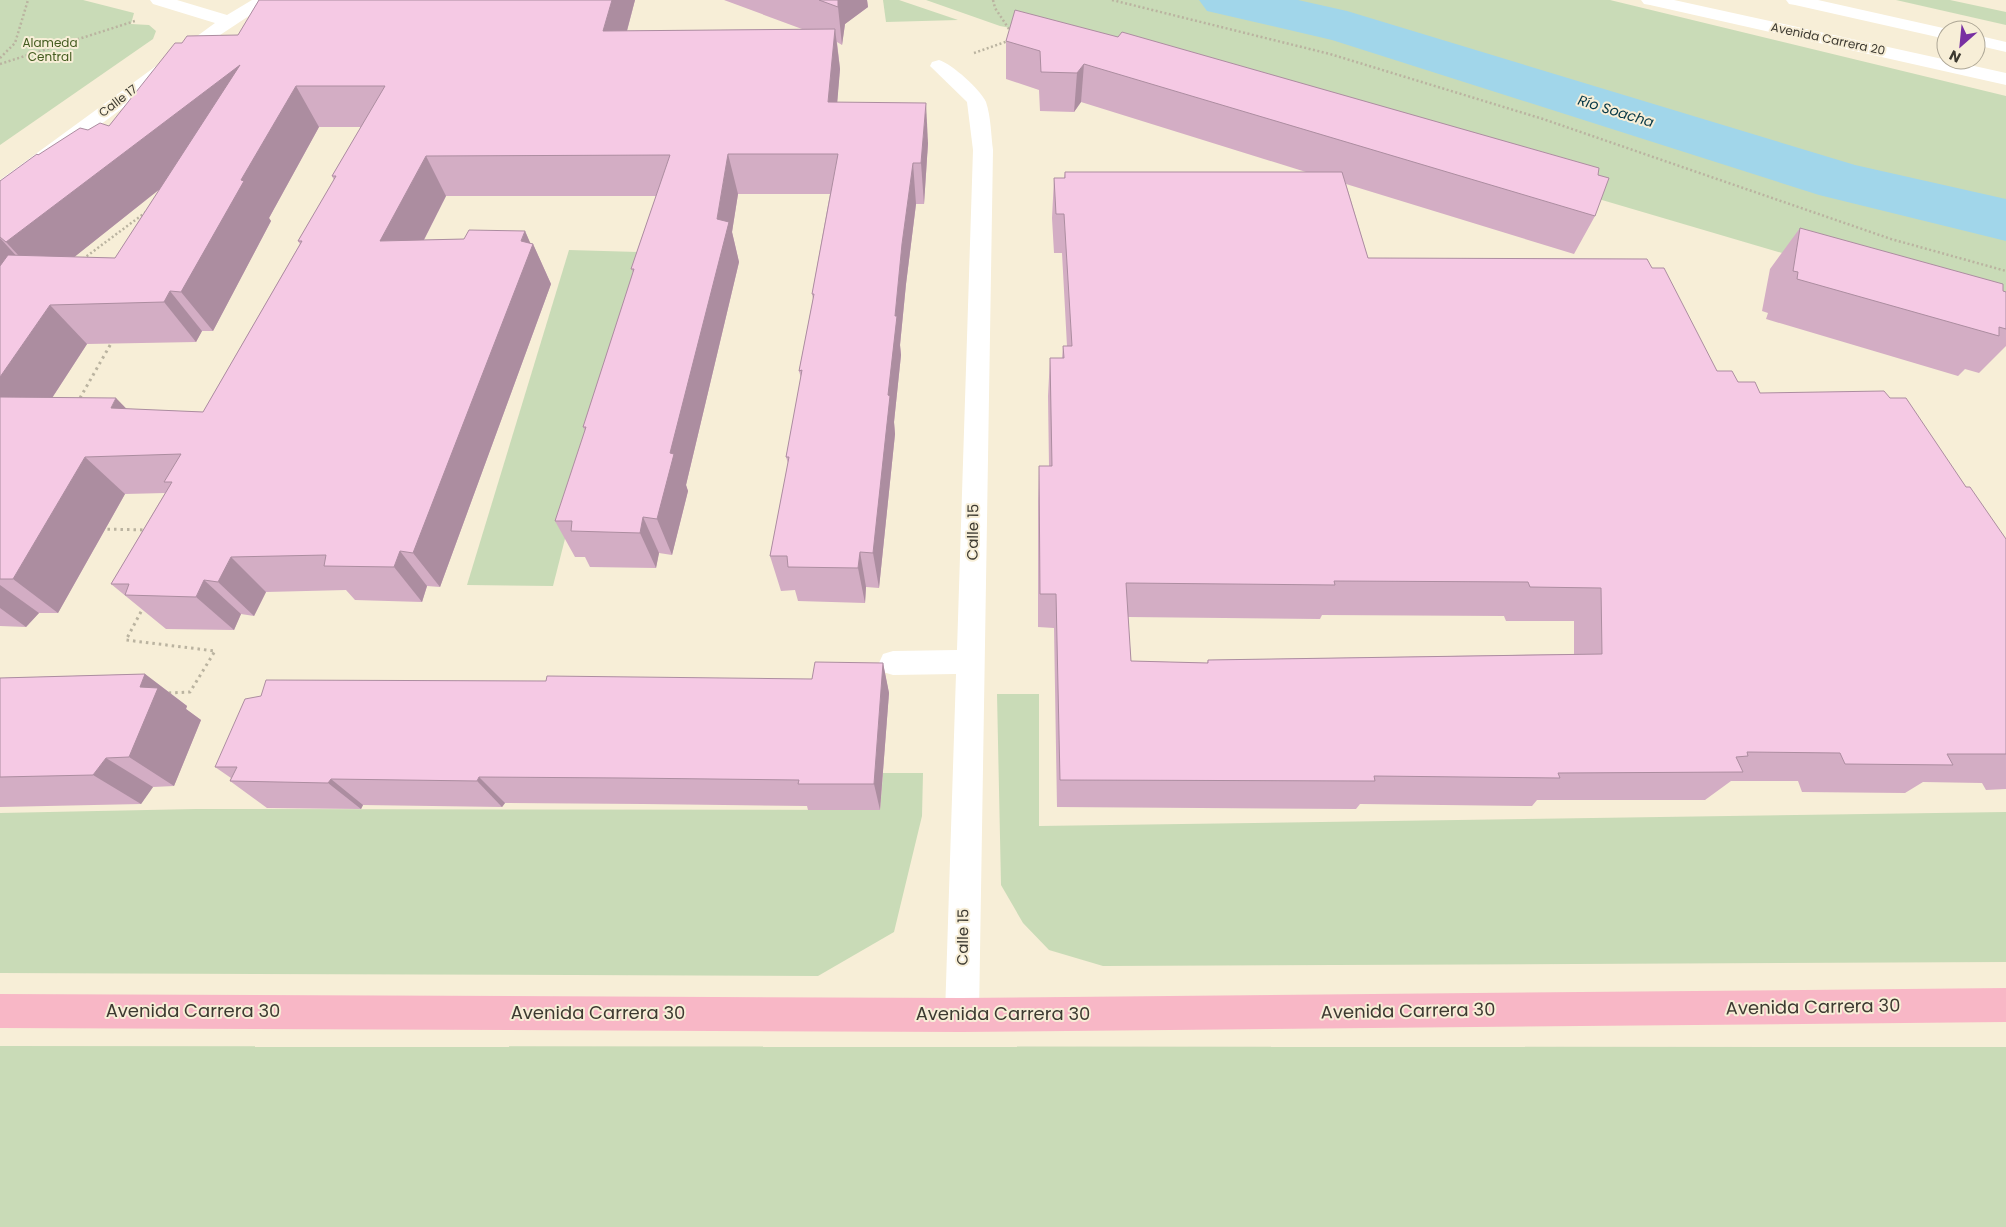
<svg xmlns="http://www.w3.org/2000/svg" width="2006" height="1227" font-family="Poppins,sans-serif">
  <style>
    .green { fill: #c9dbb7 }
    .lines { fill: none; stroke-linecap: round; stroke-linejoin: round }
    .river { fill: #a1d6ea; fill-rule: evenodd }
    .path-far1 { stroke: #bab3a0; stroke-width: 2.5; stroke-dasharray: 2 2.5; stroke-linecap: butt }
    .path { stroke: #bab3a0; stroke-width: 3; stroke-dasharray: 2.5 4; stroke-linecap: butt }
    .minor { fill: #fff; fill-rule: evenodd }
    .major { fill: #f8b7c6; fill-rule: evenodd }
    .wall { fill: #d3adc4; fill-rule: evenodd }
    .shaded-wall { fill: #ac8da0 }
    .building { fill: #f5c9e4; stroke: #ac8da0; fill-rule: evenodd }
    .labels { text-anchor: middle; stroke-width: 4; stroke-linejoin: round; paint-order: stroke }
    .far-street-label { font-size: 12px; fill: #3d3a31; stroke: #f7eed7 }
    .far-park-label { font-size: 12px; fill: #435b1f; stroke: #f7eed7 }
    .far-water-label { font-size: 14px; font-style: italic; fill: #073846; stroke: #f7eed7 }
    .street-label { font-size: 15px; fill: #3d3a31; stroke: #f7eed7 }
    .near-street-label { font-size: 18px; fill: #3d3a31; stroke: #f7eed7 }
  </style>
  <rect width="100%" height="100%" fill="#f7eed7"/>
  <g class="green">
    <polygon points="0,0 83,0 134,13 131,24 149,25 156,31 153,39 0,145"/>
    <polygon points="883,0 899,0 958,20 886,22"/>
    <polygon points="926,0 1610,0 2006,96 2006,319 1035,33 1000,26"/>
    <polygon points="1896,0 1950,0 2006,12 2006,25"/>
    <polygon points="569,250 638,252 553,586 467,585"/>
    <polygon points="997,694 1039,694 1039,826 2006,812 2006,962 1103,966 1049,950 1023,923 1001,885"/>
    <polygon points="883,773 923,773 922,816 894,932 818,976 0,973 0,813 196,809 880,810"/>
    <polygon points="0,1046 2006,1047 2006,1227 0,1227"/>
  </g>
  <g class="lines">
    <polygon class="river" points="1199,0 1298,0 1347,11 1855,165 2006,199 2006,241 1819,195 1332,40 1207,11"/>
    <g class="path-far1">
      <polyline points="993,0 995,8 1011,32"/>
      <polyline points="1112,0 1330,54 1543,119 1891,239 2006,271"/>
      <polyline points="974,53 1008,41"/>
      <polyline points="0,58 15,43 28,0"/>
      <polyline points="0,64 135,21"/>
      <polyline points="83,259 146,212"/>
    </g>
    <g class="path">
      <polyline points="80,398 113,340"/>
      <polyline points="101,529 147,530"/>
      <polyline points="144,606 126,640 215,651 190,692 168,693"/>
    </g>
    <g class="minor">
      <polygon points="150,0 177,0 227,15 252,0 273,0 217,37 7,195 0,196 0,180 215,23 153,4"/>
      <polygon points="1641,0 1674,0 2006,73 2006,85 1650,5 1644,4"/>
      <polygon points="1786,0 1818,0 1952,30 1946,30 1946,39 1795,5 1789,4"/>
      <polygon points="1976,35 2006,42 2006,52 1976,45"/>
      <path d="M939,60C952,64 981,90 986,102C991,117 991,135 993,150L979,1015L974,1027L962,1032L950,1027L945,1015L956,674L893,675L883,672L879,663L883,654L893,651L957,650L973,150L967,102L930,66L932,62Z"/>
    </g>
    <polygon class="major" points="2006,988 2006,1022 962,1032 0,1028 0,994 962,998"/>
  </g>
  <g class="wall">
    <path d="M259,0H635L627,31L802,29L724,0H867L868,7L845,24L842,45L837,42L840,69L837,102L928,143L924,204H916L906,284L900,345L901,355L894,422L895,434L879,588L866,587L865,603L798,601L795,590L781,591L770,556L788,463L786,457L801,378L799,371L813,299L812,294L830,194H738L732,232L739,262L686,485L688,491L672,555L659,553L656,568L590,567L585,557H575L555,521L585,431L583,427L633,272L631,269L656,196H446L424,240L464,239L525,231L530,243L533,244L551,284L440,587L427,586L422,602L355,600L346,590L266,592L254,616L241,614L234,630L166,629L111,584L165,493L125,494L58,613H39L26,627L0,626V181L38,155L88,130L109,126L182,43L238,35ZM319,127H361L332,176L334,180L298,241L300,244L203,412L126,409L52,398L87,344L196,342L202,331H213L271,221L269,218ZM160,189L115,258L74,257Z"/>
    <path d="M1006,41L1598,175L1595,216L1574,254L1346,184L1368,258L1652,268L1717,371L1760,393L1890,398L1966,487L2006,539V789L1986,790L1982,783L1923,782L1905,793L1802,792L1798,781H1731L1705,800H1537L1532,806L1360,804L1356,809L1057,807L1054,628L1038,627V502L1039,466H1049L1048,396L1050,358H1062L1063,346H1067L1062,253H1054L1052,218L1054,178H1064L1065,172H1306L1081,102L1074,112L1040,111L1039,90L1006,79ZM1322,615L1504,616L1506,621H1574V654L1208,660L1207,663L1131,661L1128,617L1320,619Z"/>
    <polygon points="1800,228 2006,292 2006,346 1979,373 1965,369 1958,376 1766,319 1768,313 1762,311 1770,269"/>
    <polygon points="883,663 889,693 880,810 808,810 807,806 643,804 505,803 502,807 363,805 361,809 267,808 230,781 231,778 215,767 546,681 812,679"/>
    <polygon points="145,674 187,706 186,709 201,720 174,786 153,787 141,804 0,807 0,678"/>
  </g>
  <g class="shaded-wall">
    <polygon points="612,0 635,0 616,72 603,31"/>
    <polygon points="838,0 867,0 868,7 845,24 842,45 838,7"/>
    <polygon points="835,29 840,69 834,142 828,102"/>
    <polygon points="1084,64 1081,102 1074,112 1077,73"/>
    <polygon points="240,65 265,105 43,282 6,242"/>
    <polygon points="296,86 319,127 269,218 271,221 213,331 181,292 241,180"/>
    <polygon points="926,103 928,143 924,204 921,163"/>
    <polygon points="728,154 738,194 732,232 739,262 686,485 688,491 672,555 657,519 717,219"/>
    <polygon points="426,156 446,196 403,281 380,241"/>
    <polygon points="913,163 916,204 906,284 900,345 901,355 894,422 895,434 879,588 873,553 895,316 902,244"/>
    <polygon points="525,231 532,247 533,244 551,284 440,587 413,553"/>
    <polygon points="0,238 30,271 0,301"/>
    <polygon points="170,291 202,331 196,342 164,302"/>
    <polygon points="50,305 87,344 28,435 0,409 0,377"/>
    <polygon points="116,398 153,436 111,408"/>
    <polygon points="85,457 125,494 58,613 13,579"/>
    <polygon points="643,517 659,553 656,568 640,533"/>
    <polygon points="400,551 427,586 422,602 394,567"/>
    <polygon points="860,552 866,587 865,603 858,568"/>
    <polygon points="231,557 266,592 254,616 218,582"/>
    <polygon points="204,580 241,614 234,630 196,597"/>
    <polygon points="0,585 39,613 26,627 0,608"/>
    <polygon points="883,663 889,693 880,810 874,784"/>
    <polygon points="145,674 187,706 186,709 201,720 174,786 129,757 140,687"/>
    <polygon points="106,758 153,787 141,804 93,775"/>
    <polygon points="479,777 505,803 502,807 477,781"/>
    <polygon points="331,779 363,805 361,809 328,783"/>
  </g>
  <g class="building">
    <polygon points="259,0 612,0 603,31 835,29 828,102 926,103 921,163 913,163 902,244 895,316 897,316 888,395 890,396 873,553 860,552 858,568 788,567 787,556 770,556 789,457 786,457 802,370 799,371 814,294 812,294 838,154 728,154 717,219 729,222 670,453 674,454 657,519 643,517 640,533 571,531 572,521 555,521 586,427 583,427 634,269 631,269 670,155 426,156 380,241 464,239 469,230 525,231 521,241 533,244 413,553 400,551 394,567 324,566 326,555 231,557 218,582 204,580 196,597 125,595 129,584 111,584 172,482 164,482 181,454 85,457 13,579 0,579 0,397 116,398 111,408 203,412 302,241 298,241 336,176 332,176 385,86 296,86 241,180 244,181 181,292 170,291 164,302 50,305 0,377 0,266 8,255 115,258 240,65 6,242 0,237 0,181 37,154 38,155 80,128 88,130 100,123 109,126 175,43 182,43 187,36 238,35"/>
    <polygon points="819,0 838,0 838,7"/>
    <polygon points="1015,10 1118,37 1122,32 1599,168 1598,175 1609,178 1595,216 1084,64 1077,73 1041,72 1040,51 1006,41"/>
    <path d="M1065,172H1342L1368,258L1647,259L1652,268H1664L1717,371H1732L1738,382H1755L1760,393L1884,391L1890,398H1906L1966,487H1970L2006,539V754H1947L1953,765L1845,764L1840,753L1747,752L1748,756L1736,757L1743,772L1558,773L1560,778L1374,776L1375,781L1060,780L1056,594H1040L1039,466H1052L1050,358H1064L1063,346H1072L1064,214H1056L1054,178H1065ZM1334,581L1528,582L1530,587L1601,588L1602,654L1208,660V663L1131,661L1126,583L1335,585Z"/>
    <polygon points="1800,228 2003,284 2003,291 2006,292 2006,329 1999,327 1999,336 1797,279 1798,272 1793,271"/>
    <polygon points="815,662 883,663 874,784 798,784 799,780 625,778 479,777 477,781 331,779 328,783 230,781 237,767 215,767 245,699 261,696 266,680 546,681 547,676 812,679"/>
    <polygon points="145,674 140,687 158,688 129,757 106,758 93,775 0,777 0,678"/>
  </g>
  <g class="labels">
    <g class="far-street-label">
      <text transform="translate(1828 39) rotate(12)" y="4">Avenida Carrera 20</text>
      <text transform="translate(118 101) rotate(-37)" y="4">Calle 17</text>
    </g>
    <g class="far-park-label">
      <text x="50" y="47">Alameda<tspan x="50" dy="14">Central</tspan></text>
    </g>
    <g class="far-water-label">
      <text transform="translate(1616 111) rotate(17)" y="5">Río Soacha</text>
    </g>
    <g class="street-label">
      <text transform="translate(973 532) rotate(-89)" y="5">Calle 15</text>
      <text transform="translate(963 937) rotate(-89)" y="5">Calle 15</text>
    </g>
    <g class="near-street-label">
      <text transform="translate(1813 1007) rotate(-1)" y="6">Avenida Carrera 30</text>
      <text x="193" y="1017">Avenida Carrera 30</text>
      <text transform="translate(1408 1011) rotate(-1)" y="6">Avenida Carrera 30</text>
      <text x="598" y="1019">Avenida Carrera 30</text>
      <text x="1003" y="1020">Avenida Carrera 30</text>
    </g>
  </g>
  <g transform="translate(1961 45) rotate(207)"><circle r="24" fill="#f7eed7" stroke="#ada695"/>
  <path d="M0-4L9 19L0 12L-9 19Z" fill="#7830a2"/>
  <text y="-8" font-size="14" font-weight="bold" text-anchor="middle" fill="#3d3a31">N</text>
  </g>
</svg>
